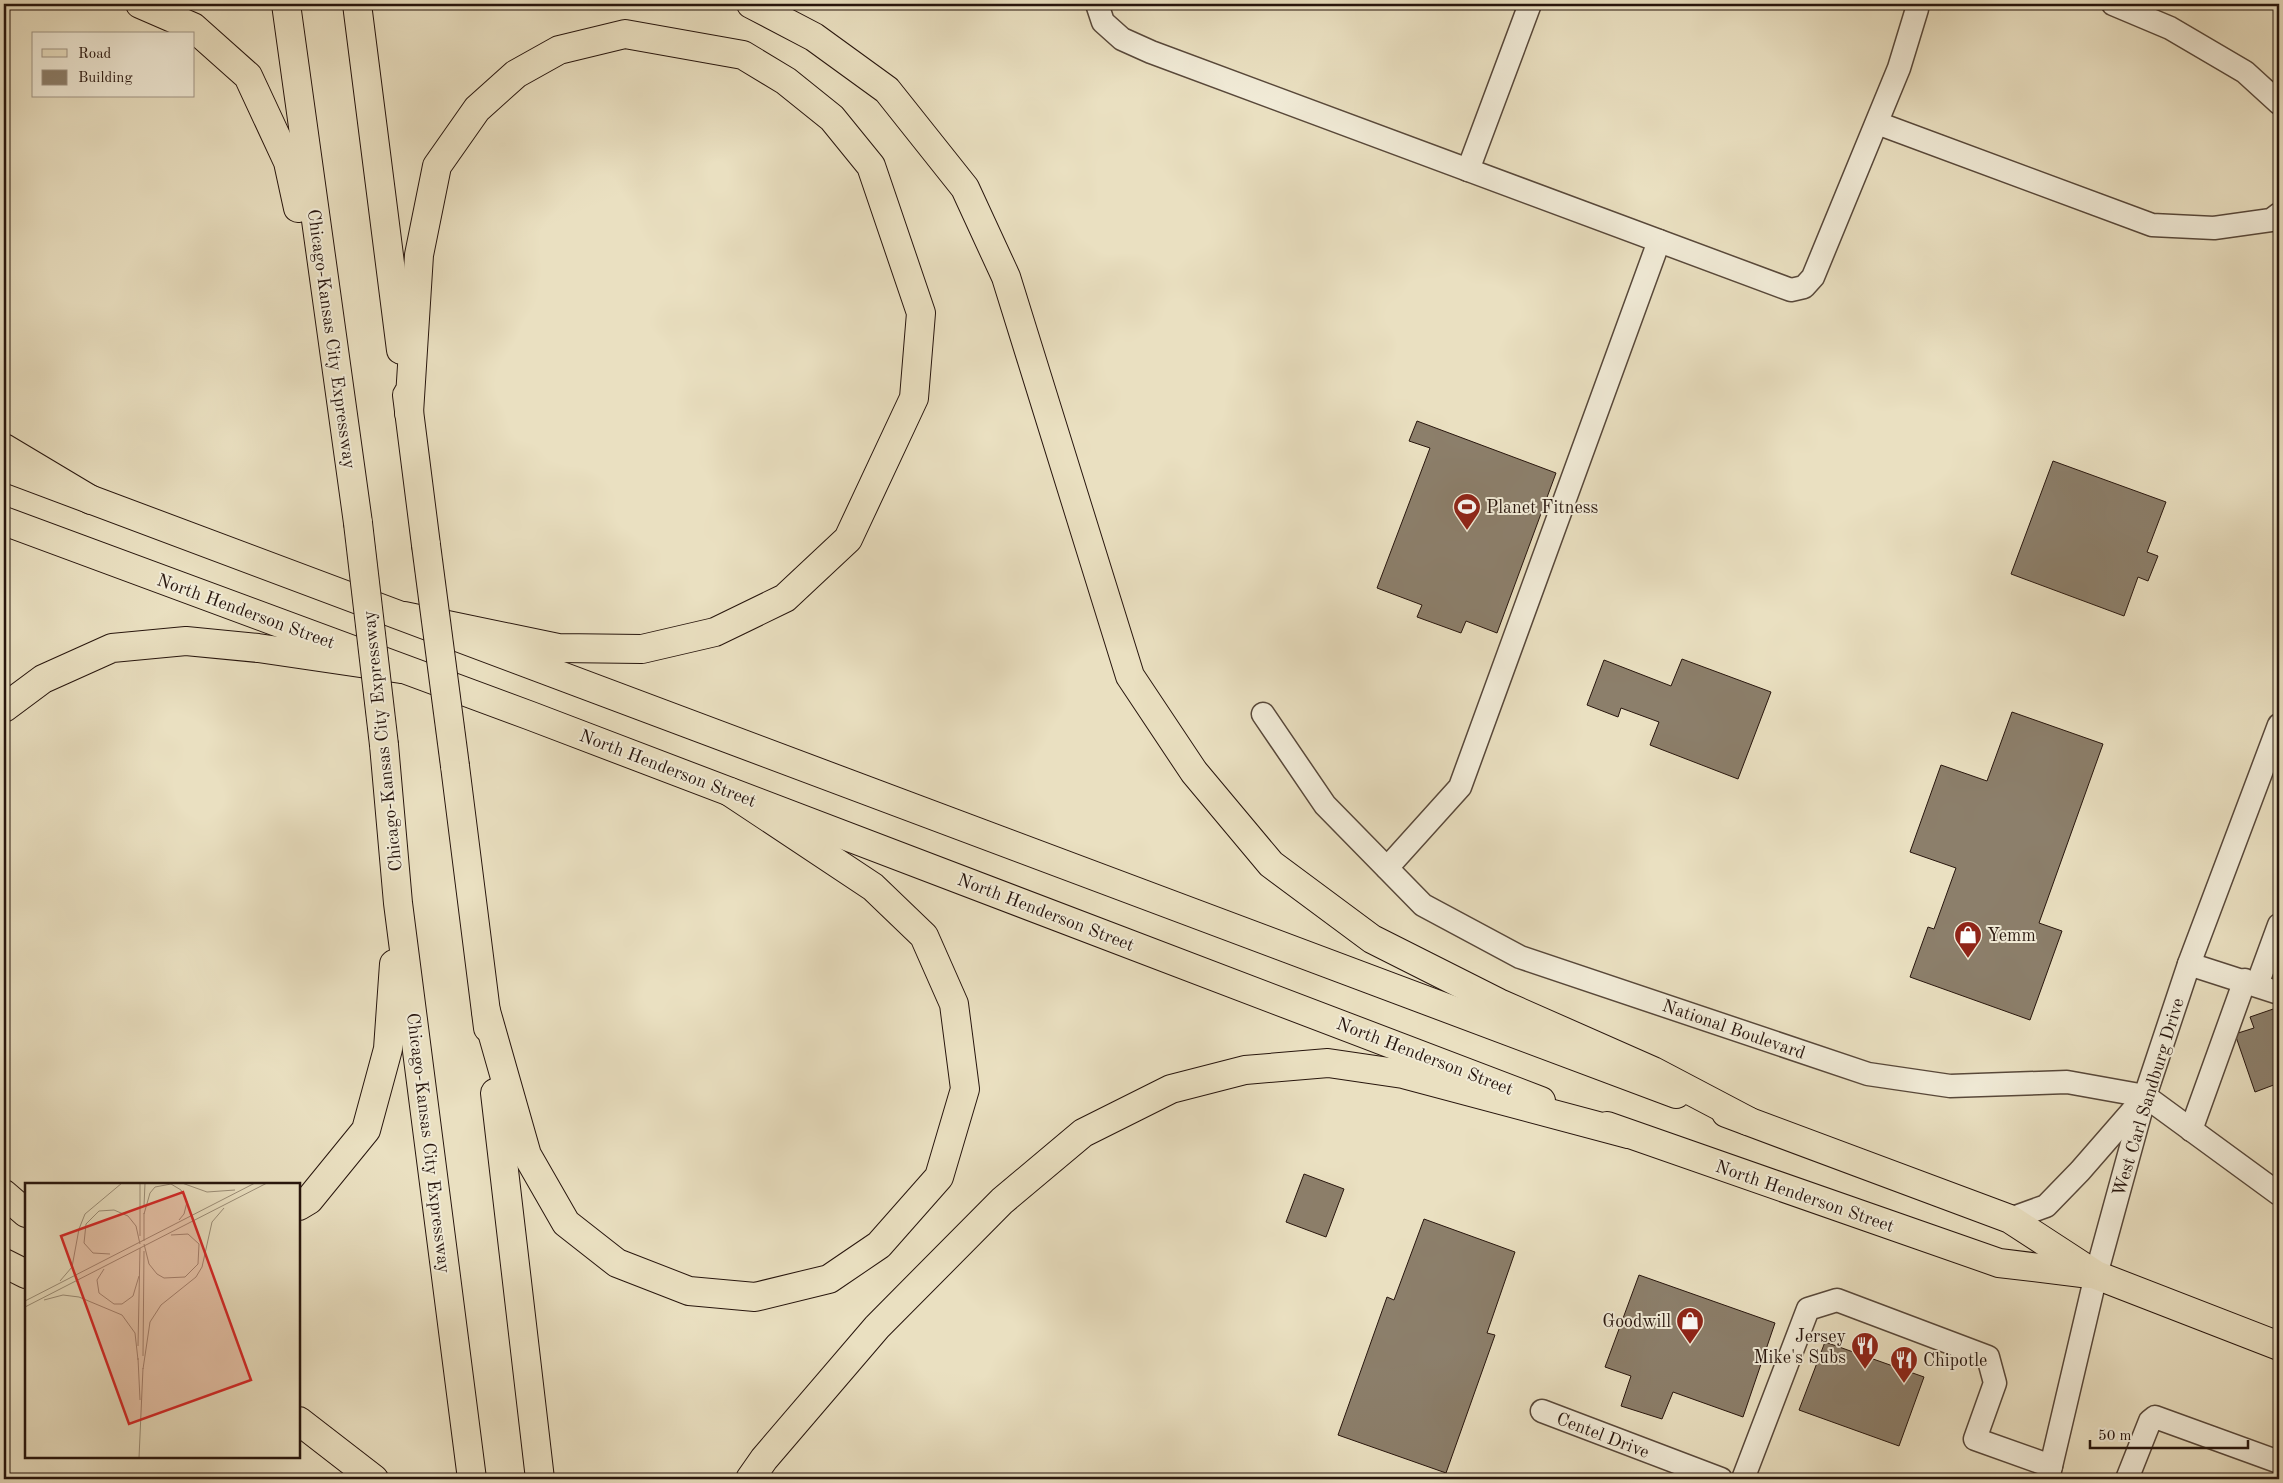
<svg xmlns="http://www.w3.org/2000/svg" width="2283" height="1483" font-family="'Old Standard TT',serif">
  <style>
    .building { fill: #8c7f6b; stroke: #27150d }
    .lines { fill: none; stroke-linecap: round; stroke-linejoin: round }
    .minor-casing { stroke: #58483a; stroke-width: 25 }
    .major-casing { stroke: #27150d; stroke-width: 30 }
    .highway-casing { stroke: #27150d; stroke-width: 30 }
    .minor { stroke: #f1ebd7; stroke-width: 22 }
    .major { stroke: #eae0c1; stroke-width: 28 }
    .highway { stroke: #eae0c1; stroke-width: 28 }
    .highway-bridge-casing { stroke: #27150d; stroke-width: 30; stroke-linecap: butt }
    .highway-bridge { stroke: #eae0c1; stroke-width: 28 }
    .labels { text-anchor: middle; stroke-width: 4; stroke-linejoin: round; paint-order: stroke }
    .street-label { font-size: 18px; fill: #27150d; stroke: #f1ebd7 }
    .poi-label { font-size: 18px; fill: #27150d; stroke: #f1ebd7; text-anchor: start }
    .inset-road { fill: none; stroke: #9c8f79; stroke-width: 1 }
    .view { fill: #d62828; fill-opacity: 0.15; stroke: #d62828; stroke-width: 2.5 }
    .inset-edge { fill: none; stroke: #27150d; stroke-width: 2.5 }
  </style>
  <rect width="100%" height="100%" fill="#eae0c1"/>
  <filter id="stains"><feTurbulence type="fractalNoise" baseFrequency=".004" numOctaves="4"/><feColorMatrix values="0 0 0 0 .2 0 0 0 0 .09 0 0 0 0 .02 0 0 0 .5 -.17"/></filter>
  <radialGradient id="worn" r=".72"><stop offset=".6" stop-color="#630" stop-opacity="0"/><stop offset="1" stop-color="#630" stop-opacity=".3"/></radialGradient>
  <g class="building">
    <polygon points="1417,421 1556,473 1497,633 1466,621 1461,633 1417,617 1422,605 1377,588 1430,448 1409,441"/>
    <polygon points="2053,461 2166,502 2147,552 2158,556 2148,581 2138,577 2124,616 2011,574"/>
    <polygon points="1682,659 1771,692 1738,779 1650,745 1659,722 1621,708 1618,717 1587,705 1604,660 1671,686"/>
    <polygon points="2012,712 2103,744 2039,923 2062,931 2030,1020 1910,977 1928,927 1934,929 1956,868 1910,852 1941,765 1987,781"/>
    <polygon points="2279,1007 2279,1083 2255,1092 2235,1034 2254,1028 2250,1017"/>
    <polygon points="1304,1174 1344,1189 1326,1237 1286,1222"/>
    <polygon points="1424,1219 1515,1252 1487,1333 1495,1335 1446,1473 1338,1435 1387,1297 1394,1300"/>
    <polygon points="1639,1275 1775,1323 1743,1417 1673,1392 1662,1419 1621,1406 1631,1376 1605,1367"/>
    <polygon points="1825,1342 1924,1377 1899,1446 1799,1410"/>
  </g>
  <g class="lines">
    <defs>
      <g id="minor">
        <polyline points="1097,4 1103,22 1122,39 1151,52 1791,290 1804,287 1813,277 1899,68 1917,9 1915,4"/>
        <polyline points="2113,4 2170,28 2245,72 2279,103"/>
        <polyline points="1877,123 2152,225 2214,228 2271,220 2279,214"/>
        <polyline points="1468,170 1530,4"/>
        <polyline points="1263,714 1325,805 1423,905 1520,957 1868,1074 1950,1086 2067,1082 2145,1096 2279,1194"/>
        <polyline points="1387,868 1460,787 1659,241"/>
        <polyline points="2189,964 2279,993"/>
        <polyline points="2257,985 2279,925"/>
        <polyline points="2191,1130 2245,980"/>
        <polyline points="2010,1219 2046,1206 2080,1171 2141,1101"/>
        <polyline points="1542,1411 1721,1479"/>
        <polyline points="1743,1479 1808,1309 1837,1300 1988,1357 1995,1383 1975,1439 2051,1466"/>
        <polyline points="2048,1479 2096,1275 2145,1096 2189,964 2279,725"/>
        <polyline points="2127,1479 2150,1421 2155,1417 2279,1462"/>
      </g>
      <g id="major">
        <polyline points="4,467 1676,1094"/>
        <polyline points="4,521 531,716 1541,1101"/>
        <polyline points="1726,1113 2010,1219 2096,1275 2279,1346"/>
        <polyline points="1607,1126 1999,1263 2090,1274"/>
      </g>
      <g id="highway">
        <polyline points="140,4 193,27 248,76 288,162 298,208"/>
        <polyline points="286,4 358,523"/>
        <polyline points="357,4 401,350"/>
        <polyline points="751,4 814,37 887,90 965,188 1006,277 1130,676 1194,772 1271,864 1372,939 1499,1003 1653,1071 1748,1121"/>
        <polyline points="407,395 426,545"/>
        <polyline points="4,448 91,500"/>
        <polyline points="404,616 558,648 642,649 715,632 785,598 848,539 914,398 921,313 871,166 832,118 786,81 743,55 625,34 559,50 516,74 477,109 437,166 419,255 409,413"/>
        <polyline points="4,708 43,679 112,648 186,641 258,648 401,669"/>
        <polyline points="384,745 398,903 472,1479"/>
        <polyline points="455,766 488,1028"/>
        <polyline points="486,1011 527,1155 566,1223 617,1263 689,1291 755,1297 829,1279 879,1245 939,1177 965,1089 954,1004 924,936 873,887 730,792"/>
        <polyline points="495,1093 540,1479"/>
        <polyline points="4,1194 26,1213"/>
        <polyline points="299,1206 309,1200 366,1130 388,1049 394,964"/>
        <polyline points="4,1263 26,1274"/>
        <polyline points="299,1421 374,1479"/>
        <polyline points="750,1479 764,1459 877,1327 1002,1201 1083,1133 1171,1089 1245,1070 1328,1063 1403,1074 1628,1134"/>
      </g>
    </defs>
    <use href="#minor" class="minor-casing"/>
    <use href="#major" class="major-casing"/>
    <use href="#highway" class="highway-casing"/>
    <use href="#minor" class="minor"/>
    <use href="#major" class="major"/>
    <use href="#highway" class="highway"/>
    <defs>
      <g id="highway-bridge">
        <polyline points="358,523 384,745"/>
        <polyline points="426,545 455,766"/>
      </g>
    </defs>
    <use href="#highway-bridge" class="highway-bridge-casing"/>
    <use href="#highway-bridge" class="highway-bridge"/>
  </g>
  <defs>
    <symbol id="stadium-pin" viewBox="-11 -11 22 30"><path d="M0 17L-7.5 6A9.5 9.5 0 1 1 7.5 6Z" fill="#8f2418" stroke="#f1ebd7"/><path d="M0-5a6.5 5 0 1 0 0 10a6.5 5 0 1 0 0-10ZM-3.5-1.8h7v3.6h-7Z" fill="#fff"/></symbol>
    <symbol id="shop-pin" viewBox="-11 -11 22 30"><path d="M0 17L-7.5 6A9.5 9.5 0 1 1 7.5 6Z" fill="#8f2418" stroke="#f1ebd7"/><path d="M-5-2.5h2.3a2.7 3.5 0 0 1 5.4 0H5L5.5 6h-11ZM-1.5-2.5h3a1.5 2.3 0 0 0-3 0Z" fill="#fff"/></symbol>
    <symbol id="restaurant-pin" viewBox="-11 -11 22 30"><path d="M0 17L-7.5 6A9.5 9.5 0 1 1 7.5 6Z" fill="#8f2418" stroke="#f1ebd7"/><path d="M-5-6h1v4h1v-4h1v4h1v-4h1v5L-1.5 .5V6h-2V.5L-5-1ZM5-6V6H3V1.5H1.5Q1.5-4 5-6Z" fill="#fff"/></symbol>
  </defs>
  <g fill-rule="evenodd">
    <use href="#stadium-pin" x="1451" y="491" width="32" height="43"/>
    <use href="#shop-pin" x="1952" y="919" width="32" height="43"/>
    <use href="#shop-pin" x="1674" y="1305" width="32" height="43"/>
    <use href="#restaurant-pin" x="1849" y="1330" width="32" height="43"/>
    <use href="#restaurant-pin" x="1888" y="1344" width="32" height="43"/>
  </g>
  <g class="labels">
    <g class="street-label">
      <text transform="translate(332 339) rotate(82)" y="6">Chicago-Kansas City Expressway</text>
      <text transform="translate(246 611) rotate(20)" y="6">North Henderson Street</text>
      <text transform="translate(382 741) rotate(-96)" y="6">Chicago-Kansas City Expressway</text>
      <text transform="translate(668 768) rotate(21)" y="6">North Henderson Street</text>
      <text transform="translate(1046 912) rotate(21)" y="6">North Henderson Street</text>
      <text transform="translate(1734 1029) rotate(19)" y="6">National Boulevard</text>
      <text transform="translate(1425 1056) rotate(21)" y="6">North Henderson Street</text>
      <text transform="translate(2148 1097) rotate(-73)" y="6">West Carl Sandburg Drive</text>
      <text transform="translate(429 1143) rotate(83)" y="6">Chicago-Kansas City Expressway</text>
      <text transform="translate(1805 1196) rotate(19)" y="6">North Henderson Street</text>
      <text transform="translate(1603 1435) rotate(21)" y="6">Centel Drive</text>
    </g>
    <g class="poi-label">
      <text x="1486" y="513">Planet Fitness</text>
      <text x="1987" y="941">Yemm</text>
      <text x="1671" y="1327" text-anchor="end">Goodwill</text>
      <text x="1846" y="1342" text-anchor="end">Jersey<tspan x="1846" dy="21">Mike's Subs</tspan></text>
      <text x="1923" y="1366">Chipotle</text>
    </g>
  </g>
  <g transform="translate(25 1183)">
    <rect width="275" height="275" fill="#eae0c1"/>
    <path class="inset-road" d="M157,0L182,9L210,7M119,23L120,0M119,31L125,10L130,4L146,1L156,7L162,19L159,31L154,37M115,53V0M119,58V30M119,61L124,81L132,91L139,95L160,94L173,81L174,61L163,51L146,52M85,71L68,70L59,60L61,41L74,28L89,27L103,33L111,43L115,61M79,86L72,97L74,110L89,121H97L108,113L114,93M35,98L47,84L54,46L60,31L97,0M19,117L38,112L54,114L97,132L110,150L113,177M0,118L230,0M0,124L242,0M113,163L115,65M118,173L119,68M113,175L115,217M118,186L125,139L136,122L171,94L177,84L187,39L199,25M114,275L118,185"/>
    <path class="view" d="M158,9L226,197L104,241L36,53Z"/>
    <rect width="275" height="275" class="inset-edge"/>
  </g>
  <rect width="2283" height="1483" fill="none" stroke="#eae0c1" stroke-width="20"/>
  <rect x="5" y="5" width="2273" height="1473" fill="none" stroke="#27150d" stroke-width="2.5"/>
  <rect x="10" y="10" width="2263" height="1463" fill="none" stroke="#27150d"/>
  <rect x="32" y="32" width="162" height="65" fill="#f1ebd7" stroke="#a09586"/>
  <rect x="42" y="49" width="25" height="8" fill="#eae0c1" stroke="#a09586"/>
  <text x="78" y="58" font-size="15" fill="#27150d">Road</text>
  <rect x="42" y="70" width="25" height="15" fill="#8c7f6b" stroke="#a09586"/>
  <text x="78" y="82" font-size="15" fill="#27150d">Building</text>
  <path d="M2090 1440v8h158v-8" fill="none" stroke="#27150d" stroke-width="2.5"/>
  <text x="2098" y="1440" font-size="15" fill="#27150d" stroke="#f1ebd7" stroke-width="4" paint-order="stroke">50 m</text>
  <rect width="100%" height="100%" filter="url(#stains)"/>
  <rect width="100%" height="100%" fill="url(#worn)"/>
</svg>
